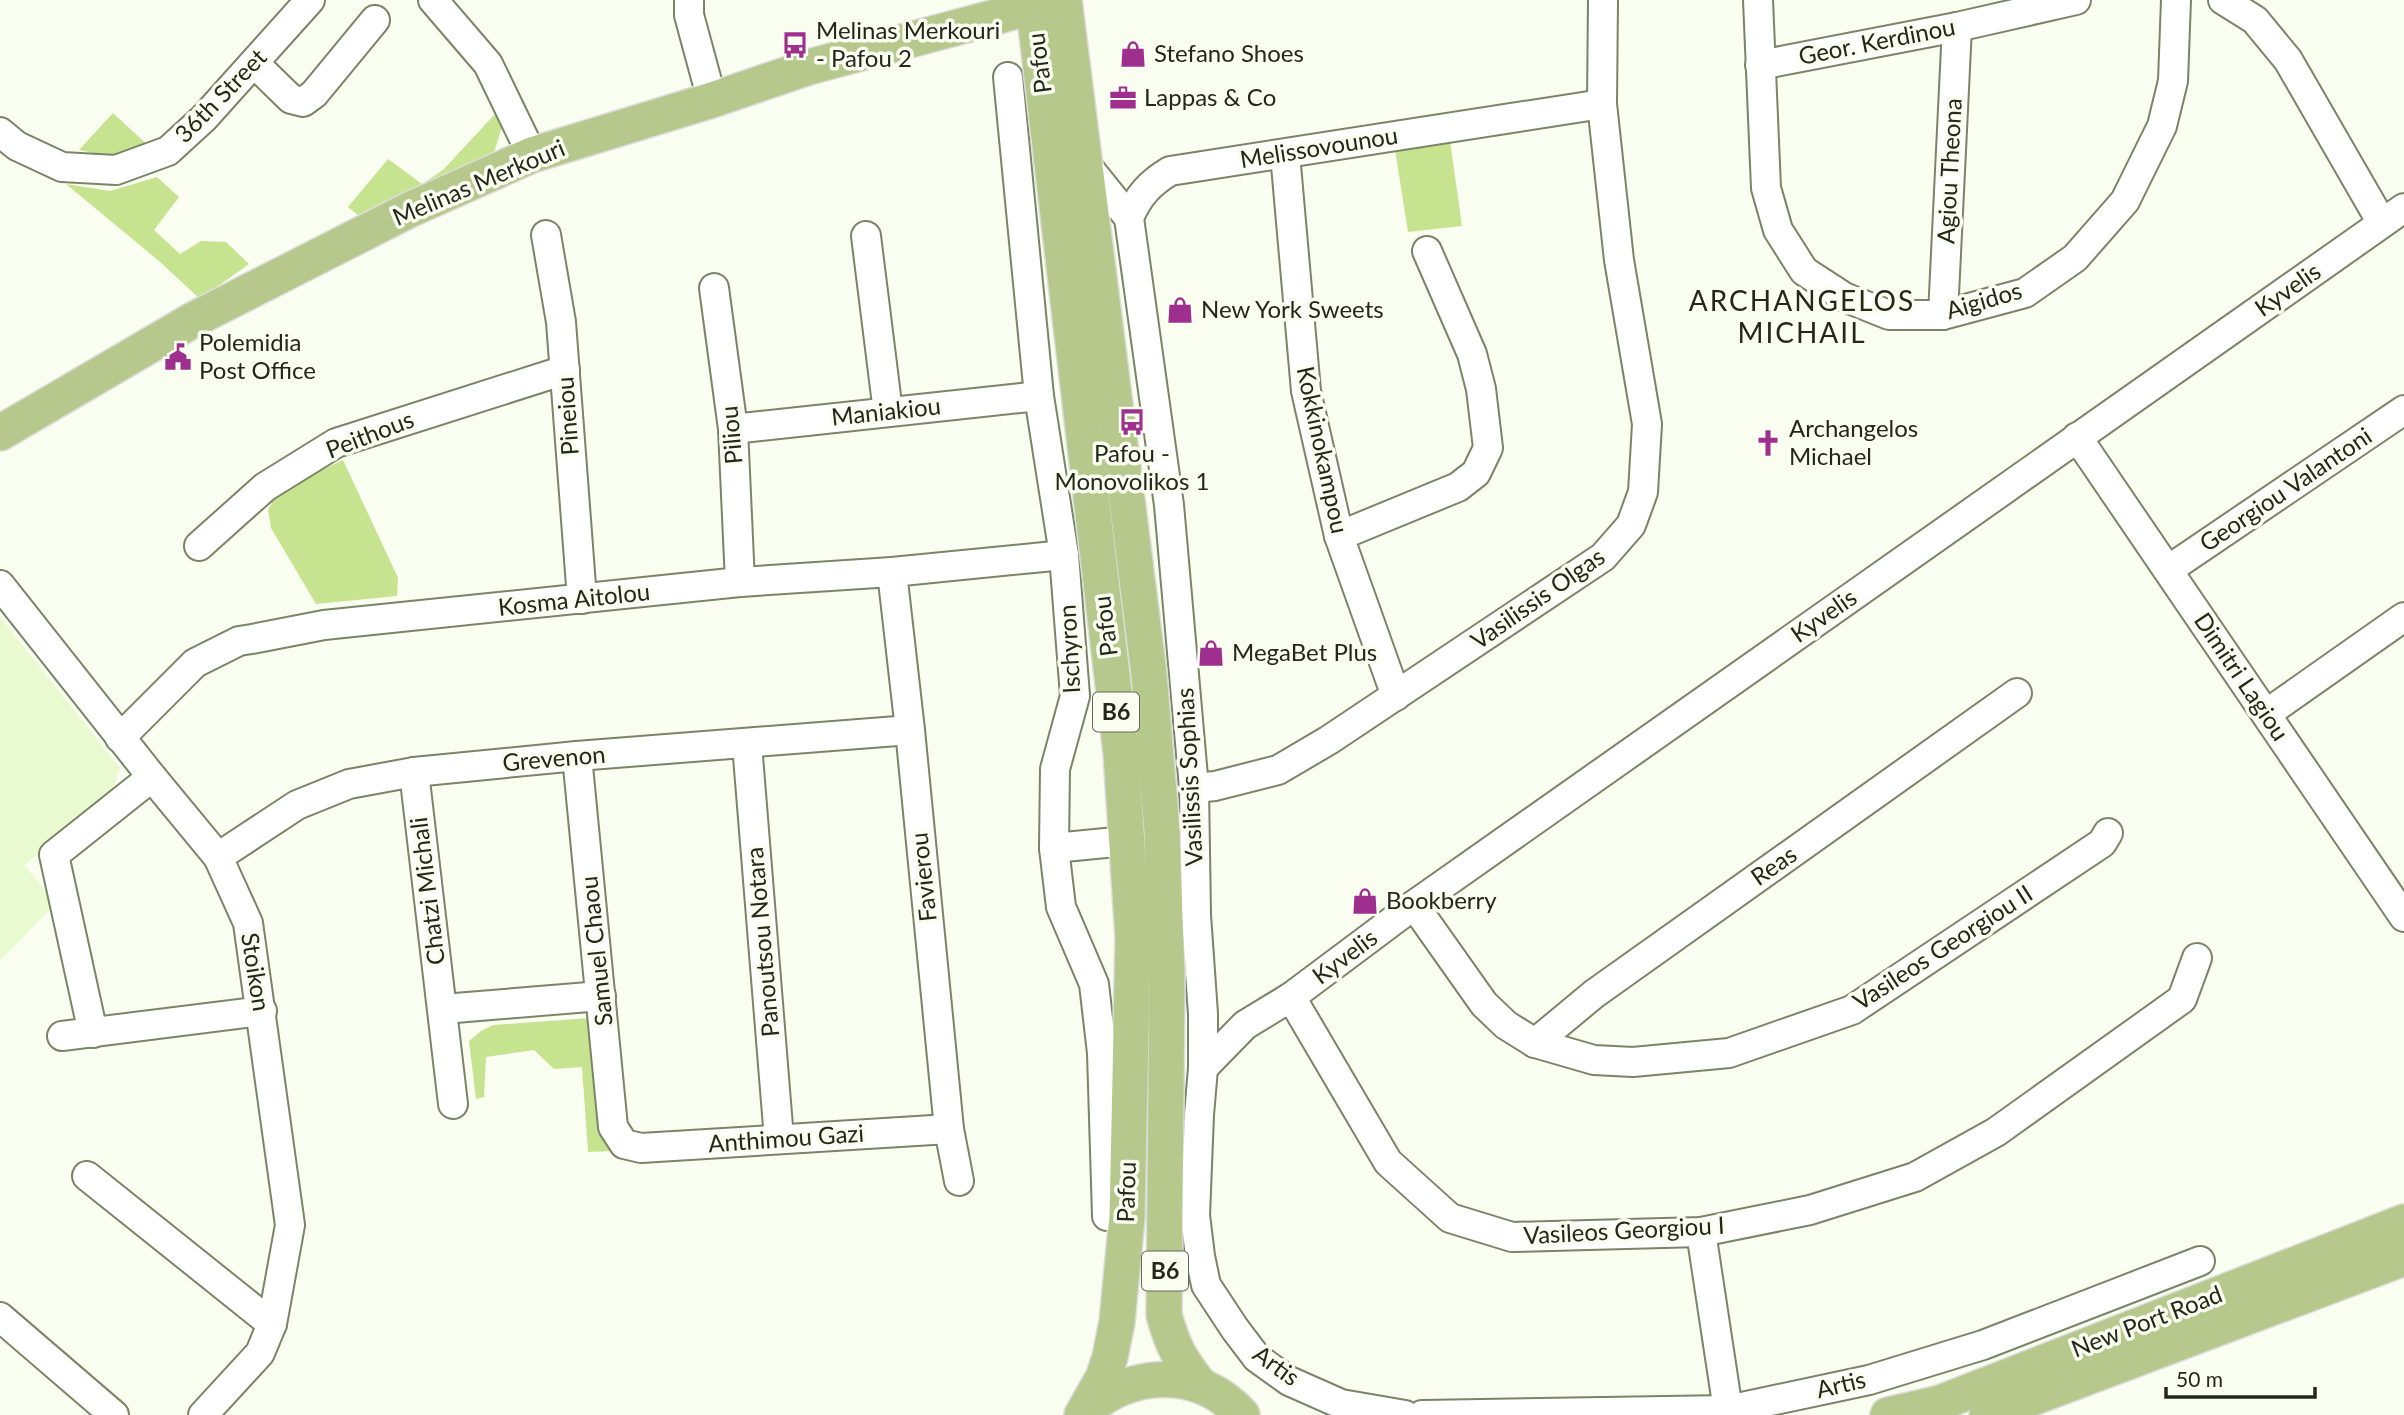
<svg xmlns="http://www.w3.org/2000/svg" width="2404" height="1415" font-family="Lato,sans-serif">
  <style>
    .built { fill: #eafad0 }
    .green { fill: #c6e390 }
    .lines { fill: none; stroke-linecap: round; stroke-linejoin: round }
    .minor-casing { stroke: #798566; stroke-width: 32 }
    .major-casing { stroke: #dcdddb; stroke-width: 38 }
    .minor { stroke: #fff; stroke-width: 28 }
    .major { stroke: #b6c88c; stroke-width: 35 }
    .labels { text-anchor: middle; stroke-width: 7; stroke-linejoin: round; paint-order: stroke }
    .shield { fill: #f9fef0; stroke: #63685b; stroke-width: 2 }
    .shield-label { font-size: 23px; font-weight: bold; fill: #23281b }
    .poi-label { font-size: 24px; fill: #23281b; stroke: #f9fef0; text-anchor: start }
    .street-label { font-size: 24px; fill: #23281b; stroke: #f9fef0 }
    .quarter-label { font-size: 28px; letter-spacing: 2px; fill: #23281b; stroke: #f9fef0 }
  </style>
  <rect width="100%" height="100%" fill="#f9fef0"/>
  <polygon class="built" points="0,617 120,768 110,797 24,865 56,903 0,961"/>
  <g class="green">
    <polygon points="497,112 503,123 493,156 362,218 348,207 388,159 422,184 443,170"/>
    <polygon points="113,113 152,149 111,157 79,150"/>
    <polygon points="1450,141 1462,226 1408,232 1395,149"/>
    <polygon points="157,177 179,197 154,230 180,254 201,241 226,242 249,264 200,299 159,261 66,184 110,191"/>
    <polygon points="343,460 398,578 397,596 316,604 271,528 268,510 275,497 306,477"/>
    <polygon points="589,1018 599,1026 611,1151 588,1152 582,1067 554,1069 534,1050 486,1057 484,1097 476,1099 469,1041 481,1031 493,1025"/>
  </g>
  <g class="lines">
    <defs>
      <g id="minor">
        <polyline points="433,0 488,64 532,155"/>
        <polyline points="689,0 689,15 712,100"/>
        <polyline points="1758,0 1766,188 1778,230 1804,271 1844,297 1889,315 1943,315 2025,293 2075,258 2125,201 2162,126 2173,81 2176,0"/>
        <polyline points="2223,0 2255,20 2288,60 2382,223"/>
        <polyline points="254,63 291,99 303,102 314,94 375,20"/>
        <polyline points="1760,65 1957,27 2076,0"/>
        <polyline points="1008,77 1039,396 1064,555 1075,696 1055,769 1054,848 1061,907 1094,984 1102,1053 1107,1216"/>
        <polyline points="0,132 17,146 62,167 116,170 168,151 204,118 310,0"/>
        <polyline points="1285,154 1306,391 1339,536 1396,696"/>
        <polyline points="1084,162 1129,218"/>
        <polyline points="546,235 561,322 582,599"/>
        <polyline points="866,236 888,412"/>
        <polyline points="714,288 733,429 740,582"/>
        <polyline points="1943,315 1957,27"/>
        <polyline points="733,429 1039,396"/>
        <polyline points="2077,437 2404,917"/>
        <polyline points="1339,536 1458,487 1476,473 1488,448 1481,389 1472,354 1427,251"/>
        <polyline points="199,546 265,487 336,443 565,370"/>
        <polyline points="2168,570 2404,410"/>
        <polyline points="892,572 910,730 949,1129 959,1181"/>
        <polyline points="0,585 152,777 218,857 248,923 290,1225 272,1324 260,1353 203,1415"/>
        <polyline points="2266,714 2404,617"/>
        <polyline points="120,738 195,663 239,641 252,639 324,625 740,582 892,572 1064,555"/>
        <polyline points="747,744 779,1139"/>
        <polyline points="577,756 613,1127 624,1144 641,1148 949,1129"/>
        <polyline points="414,772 453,1104"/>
        <polyline points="1194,788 1215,786 1278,770 1329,740 1603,557 1631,525 1643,492 1647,424 1619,260 1602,104 1603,0"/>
        <polyline points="1054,848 1126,841"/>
        <polyline points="218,857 297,805 349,784 414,772 577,756 910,730"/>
        <polyline points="1414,905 1484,1004 1506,1025 1535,1043 1594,1060 1633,1062 1729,1053 1852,1010 2102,843 2108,833"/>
        <polyline points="1291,997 1388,1162 1450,1218 1512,1237 1701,1232 1810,1210 1915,1177 1996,1132 2182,999 2197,958"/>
        <polyline points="443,1009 601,996"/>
        <polyline points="93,1033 54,855 152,777"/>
        <polyline points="62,1036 262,1011"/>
        <polyline points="1535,1043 1594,994 2017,693"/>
        <polyline points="1203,1068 1245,1025 1291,997 1414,905 2404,208"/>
        <polyline points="87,1176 272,1324"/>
        <polyline points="1701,1232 1728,1410"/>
        <polyline points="0,1317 114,1415"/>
        <path d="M1405,1415L1341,1404L1289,1381L1257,1358L1235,1329L1206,1285L1200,1256L1195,1215L1199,1115L1203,1068V1014L1196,915L1194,788L1169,505L1129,218C1138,196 1150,183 1170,171L1602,104"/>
        <polyline points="1422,1415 1728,1410 1869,1380 1983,1345 2200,1261"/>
      </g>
      <g id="major">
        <polyline points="1033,0 1121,753 1133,938 1127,1217 1117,1322 1110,1357 1103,1378 1082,1415"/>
        <path d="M1064,0L1149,674L1162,830L1167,976L1164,1315C1173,1347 1180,1360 1201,1386"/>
        <polyline points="0,433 193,320 409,210 532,155 712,100 809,67 992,18 1033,6 1044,0"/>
        <path d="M1087,1410C1133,1369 1200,1368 1242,1415"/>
        <polyline points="1888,1415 1940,1403 2404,1222"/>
        <polyline points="1987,1415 2404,1258"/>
      </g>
    </defs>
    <use href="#minor" class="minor-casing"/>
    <use href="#major" class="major-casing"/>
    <use href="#minor" class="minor"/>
    <use href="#major" class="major"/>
  </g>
  <defs>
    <symbol id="bus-bare" viewBox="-9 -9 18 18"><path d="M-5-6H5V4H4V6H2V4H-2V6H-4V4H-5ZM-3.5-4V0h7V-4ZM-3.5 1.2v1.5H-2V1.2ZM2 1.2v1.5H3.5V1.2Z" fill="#9e2f8e" stroke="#f9fef0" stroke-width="2.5" paint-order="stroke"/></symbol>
    <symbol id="shop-bare" viewBox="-9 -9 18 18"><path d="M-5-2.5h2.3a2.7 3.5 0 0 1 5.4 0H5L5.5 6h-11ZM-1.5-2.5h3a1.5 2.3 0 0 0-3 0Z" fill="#9e2f8e" stroke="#f9fef0" stroke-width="2.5" paint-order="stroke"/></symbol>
    <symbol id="office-bare" viewBox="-9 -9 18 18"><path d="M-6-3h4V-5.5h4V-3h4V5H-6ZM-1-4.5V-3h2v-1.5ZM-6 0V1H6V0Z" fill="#9e2f8e" stroke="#f9fef0" stroke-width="2.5" paint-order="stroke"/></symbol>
    <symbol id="civic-bare" viewBox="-9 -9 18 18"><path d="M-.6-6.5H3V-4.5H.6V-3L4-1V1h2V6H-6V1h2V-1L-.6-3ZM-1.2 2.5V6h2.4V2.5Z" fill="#9e2f8e" stroke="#f9fef0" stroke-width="2.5" paint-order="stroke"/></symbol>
    <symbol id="church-bare" viewBox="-9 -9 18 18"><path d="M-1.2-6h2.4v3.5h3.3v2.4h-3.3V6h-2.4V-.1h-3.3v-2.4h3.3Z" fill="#9e2f8e" stroke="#f9fef0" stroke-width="2.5" paint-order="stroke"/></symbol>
  </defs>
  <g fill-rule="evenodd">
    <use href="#bus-bare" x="776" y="26" width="38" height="38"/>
    <use href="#shop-bare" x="1114" y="35" width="38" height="38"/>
    <use href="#office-bare" x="1104" y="79" width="38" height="38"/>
    <use href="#shop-bare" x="1161" y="291" width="38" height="38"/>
    <use href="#civic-bare" x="159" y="338" width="38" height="38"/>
    <use href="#bus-bare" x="1113" y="403" width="38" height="38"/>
    <use href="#church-bare" x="1749" y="424" width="38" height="38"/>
    <use href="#shop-bare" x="1192" y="634" width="38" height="38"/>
    <use href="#shop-bare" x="1346" y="882" width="38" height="38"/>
  </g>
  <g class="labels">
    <g class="shield">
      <rect x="1093" y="692.5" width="46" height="39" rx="5"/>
      <rect x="1142" y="1251.5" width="46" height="39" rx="5"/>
    </g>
    <g class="shield-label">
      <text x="1116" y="720">B6</text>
      <text x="1165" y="1279">B6</text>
    </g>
    <g class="poi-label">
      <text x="816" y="39">Melinas Merkouri<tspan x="816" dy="28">- Pafou 2</tspan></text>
      <text x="1154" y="62">Stefano Shoes</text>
      <text x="1144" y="106">Lappas &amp; Co</text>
      <text x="1201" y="318">New York Sweets</text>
      <text x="199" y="351">Polemidia<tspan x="199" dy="28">Post Office</tspan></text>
      <text x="1789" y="437">Archangelos<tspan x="1789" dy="28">Michael</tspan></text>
      <text x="1132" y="462" text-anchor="middle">Pafou -<tspan x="1132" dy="28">Monovolikos 1</tspan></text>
      <text x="1232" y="661">MegaBet Plus</text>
      <text x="1386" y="909">Bookberry</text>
    </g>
    <g class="street-label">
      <text transform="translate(1877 42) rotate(-11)" y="8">Geor. Kerdinou</text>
      <text transform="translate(1040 63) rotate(-97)" y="8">Pafou</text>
      <text transform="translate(221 96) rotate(-46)" y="8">36th Street</text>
      <text transform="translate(1319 148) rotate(-9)" y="8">Melissovounou</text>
      <text transform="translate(1950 171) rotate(-87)" y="8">Agiou Theona</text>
      <text transform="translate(479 183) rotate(-23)" y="8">Melinas Merkouri</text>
      <text transform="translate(2288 290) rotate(-35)" y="8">Kyvelis</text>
      <text transform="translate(1984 301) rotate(-16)" y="8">Aigidos</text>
      <text transform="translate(886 412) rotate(-6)" y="8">Maniakiou</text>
      <text transform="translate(568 416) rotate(-94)" y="8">Pineiou</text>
      <text transform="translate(370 435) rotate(-21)" y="8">Peithous</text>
      <text transform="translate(732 435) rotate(-95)" y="8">Piliou</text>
      <text transform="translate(1322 450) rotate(78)" y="8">Kokkinokampou</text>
      <text transform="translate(2286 490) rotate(-34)" y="8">Georgiou Valantoni</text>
      <text transform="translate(1538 599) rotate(-35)" y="8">Vasilissis Olgas</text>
      <text transform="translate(574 600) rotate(-6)" y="8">Kosma Aitolou</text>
      <text transform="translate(1824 616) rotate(-35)" y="8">Kyvelis</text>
      <text transform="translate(1106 626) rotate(-97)" y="8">Pafou</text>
      <text transform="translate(1070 649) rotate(-93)" y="8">Ischyron</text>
      <text transform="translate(2241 677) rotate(56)" y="8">Dimitri Lagiou</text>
      <text transform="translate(554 759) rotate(-5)" y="8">Grevenon</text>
      <text transform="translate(1190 777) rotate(-93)" y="8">Vasilissis Sophias</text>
      <text transform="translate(1774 866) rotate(-35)" y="8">Reas</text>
      <text transform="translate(924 877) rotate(-96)" y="8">Favierou</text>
      <text transform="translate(428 891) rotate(-97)" y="8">Chatzi Michali</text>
      <text transform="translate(763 942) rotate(-95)" y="8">Panoutsou Notara</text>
      <text transform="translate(1943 948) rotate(-33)" y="8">Vasileos Georgiou II</text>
      <text transform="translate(597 951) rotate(-96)" y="8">Samuel Chaou</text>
      <text transform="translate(1345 957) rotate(-37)" y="8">Kyvelis</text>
      <text transform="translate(255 972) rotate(81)" y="8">Stoikon</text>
      <text transform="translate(786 1139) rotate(-4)" y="8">Anthimou Gazi</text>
      <text transform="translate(1127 1192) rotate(-88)" y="8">Pafou</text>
      <text transform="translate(1624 1231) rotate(-3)" y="8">Vasileos Georgiou I</text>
      <text transform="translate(2147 1322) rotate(-21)" y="8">New Port Road</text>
      <text transform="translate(1276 1366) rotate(36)" y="8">Artis</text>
      <text transform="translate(1841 1385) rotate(-13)" y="8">Artis</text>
    </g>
    <g class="quarter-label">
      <text x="1802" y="311">ARCHANGELOS<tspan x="1802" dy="32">MICHAIL</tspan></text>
    </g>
  </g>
  <path d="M2166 1387v10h149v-10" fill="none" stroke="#23281b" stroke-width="3.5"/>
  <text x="2176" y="1387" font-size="21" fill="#23281b" stroke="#f9fef0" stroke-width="5" paint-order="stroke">50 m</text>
</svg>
